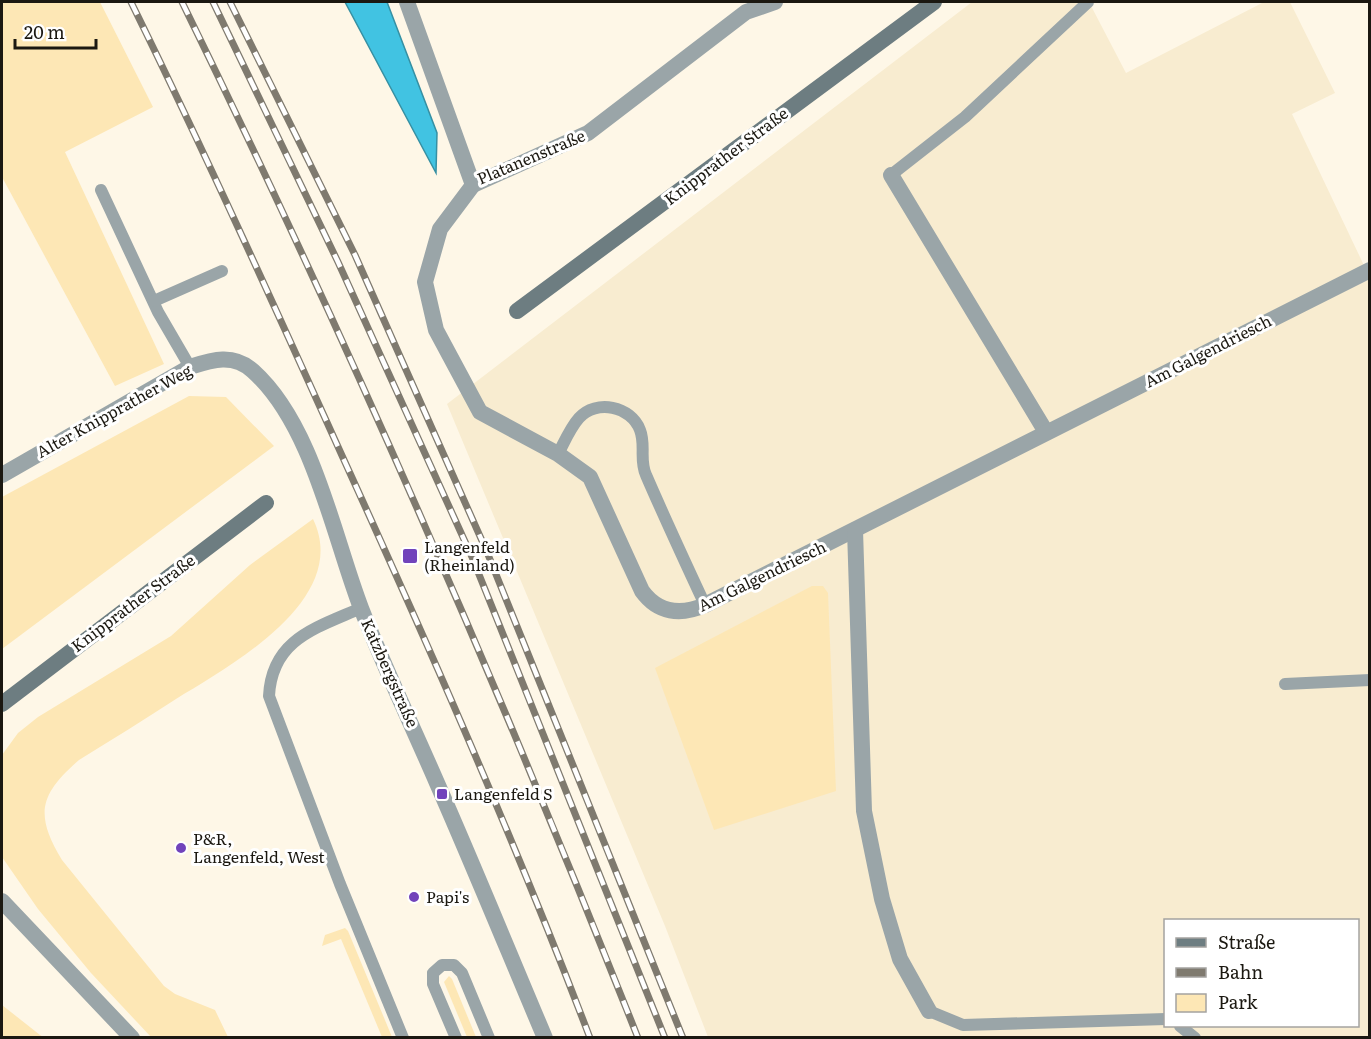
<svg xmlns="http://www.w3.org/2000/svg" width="1371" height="1039" font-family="Literata,serif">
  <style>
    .built { fill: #f8ecd0; fill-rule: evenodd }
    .green { fill: #fde7b5 }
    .water { fill: #41c3e2; stroke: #3690a3; stroke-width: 1.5 }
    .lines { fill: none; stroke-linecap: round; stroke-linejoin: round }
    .service { stroke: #9aa5a8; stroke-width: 12 }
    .minor { stroke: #9aa5a8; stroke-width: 16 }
    .secondary { stroke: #6d7d81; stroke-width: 16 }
    .rail-casing { stroke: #7f7a6f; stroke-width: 7 }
    .rail { stroke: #fff; stroke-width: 4.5; stroke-dasharray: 14; stroke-linecap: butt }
    .poi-dot { fill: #7143bb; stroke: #fff; stroke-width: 2 }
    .labels { text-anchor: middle; stroke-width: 6; stroke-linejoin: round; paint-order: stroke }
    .street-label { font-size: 16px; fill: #1b1811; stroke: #fff }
    .poi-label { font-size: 16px; fill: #1b1811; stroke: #fff; text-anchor: start }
  </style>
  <rect width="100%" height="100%" fill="#fef7e7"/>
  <path class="built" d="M972,2H1089L1126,73L1264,2H1290L1335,93L1292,114L1369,276V1037H708L665,926L447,404ZM1166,920H1358V1026H1166Z"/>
  <g class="green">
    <polygon points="2,2 100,2 153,107 65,152 164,364 115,386 2,177"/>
    <polygon points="189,396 226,397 274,446 2,649 2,497"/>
    <path d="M313,519C352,599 230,666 176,699C144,720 111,740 79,760C40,794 34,814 62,860L164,986L175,994L215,1010L228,1037H151L91,973L38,909L2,857V755L18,733L38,717L171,636L250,565Z"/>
    <polygon points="812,586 823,586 828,593 836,791 714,830 655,668"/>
    <polygon points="345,928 348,931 392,1037 382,1037 341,939 322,946 325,935"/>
    <polygon points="449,976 452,979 476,1037 467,1037 444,982"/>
    <polygon points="2,1005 40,1035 43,1037 2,1037"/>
  </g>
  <polygon class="water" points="345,2 387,2 437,133 436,173"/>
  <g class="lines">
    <g class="service">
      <polyline points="891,175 965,117 1088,2"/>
      <polyline points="101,190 158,312 190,367"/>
      <polyline points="154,301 222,271"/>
      <path d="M558,454C564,443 570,428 579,418C596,399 631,406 640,430C646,445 639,460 646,475C665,519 685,562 705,605"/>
      <path d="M361,608C316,628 272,639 269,696L340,884L403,1038"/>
      <polyline points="1285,684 1370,680"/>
      <polyline points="929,1011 963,1025 1166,1019"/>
      <polyline points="1180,1026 1195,1038"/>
      <polyline points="456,1038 433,984 433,973 442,965 454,965 462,973 489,1038"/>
    </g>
    <g class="minor">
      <polyline points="407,2 473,185 588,133 746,12 775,2"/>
      <polyline points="891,175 1046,432"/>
      <path d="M473,185L440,229L425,282L436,330L480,412L558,454L590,477L642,591C658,613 680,616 705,605L1370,270"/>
      <path d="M2,475L190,367C212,360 233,353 253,371C313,425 333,535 361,608C384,667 412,725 437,783C474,867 509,953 545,1038"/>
      <polyline points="855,530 864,811 882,899 900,959 929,1011"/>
      <polyline points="2,901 132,1038"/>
    </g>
    <g class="secondary">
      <polyline points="517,311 934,2"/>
      <polyline points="2,704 266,503"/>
    </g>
    <defs>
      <g id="rail">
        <path d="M131,2C207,157 278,314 349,471C434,658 517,846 590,1038"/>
        <path d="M182,2C348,341 499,686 638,1038"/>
        <polyline points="213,2 338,262 472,557 665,1038"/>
        <polyline points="230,2 355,255 487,552 683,1038"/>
      </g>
    </defs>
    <use href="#rail" class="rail-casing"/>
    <use href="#rail" class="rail"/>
  </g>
  <g class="poi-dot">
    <rect x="402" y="548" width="16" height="16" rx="3"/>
    <rect x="436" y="788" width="12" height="12" rx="3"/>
    <circle cx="181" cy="848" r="6"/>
    <circle cx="414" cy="897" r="6"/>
  </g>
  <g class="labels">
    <g class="street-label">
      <text transform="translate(726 156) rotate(-37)" y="6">Knipprather Straße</text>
      <text transform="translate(531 157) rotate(-23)" y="6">Platanenstraße</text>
      <text transform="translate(1208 351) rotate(-27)" y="6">Am Galgendriesch</text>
      <text transform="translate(114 411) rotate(-29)" y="6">Alter Knipprather Weg</text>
      <text transform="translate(762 576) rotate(-26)" y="6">Am Galgendriesch</text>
      <text transform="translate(133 603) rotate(-37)" y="6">Knipprather Straße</text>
      <text transform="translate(390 673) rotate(66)" y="6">Katzbergstraße</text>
    </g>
    <g class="poi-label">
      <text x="424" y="553">Langenfeld<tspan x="424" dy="18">(Rheinland)</tspan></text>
      <text x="454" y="800">Langenfeld S</text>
      <text x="193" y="845">P&amp;R,<tspan x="193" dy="18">Langenfeld, West</tspan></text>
      <text x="426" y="903">Papi's</text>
    </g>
  </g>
  <rect width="1371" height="1039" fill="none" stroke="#1b1811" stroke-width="6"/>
  <rect x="1164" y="919" width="195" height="108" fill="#ffffff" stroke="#a4a3a0" stroke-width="1.5"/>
  <rect x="1176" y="938" width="30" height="9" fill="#6d7d81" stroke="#a4a3a0" stroke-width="1.5"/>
  <text x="1218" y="949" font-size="18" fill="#1b1811">Straße</text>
  <rect x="1176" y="968" width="30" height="9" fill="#7f7a6f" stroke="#a4a3a0" stroke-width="1.5"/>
  <text x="1218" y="979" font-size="18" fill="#1b1811">Bahn</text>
  <rect x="1176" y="994" width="30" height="18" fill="#fde7b5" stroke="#a4a3a0" stroke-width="1.5"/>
  <text x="1218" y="1009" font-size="18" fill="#1b1811">Park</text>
  <path d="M15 39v9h81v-9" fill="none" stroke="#1b1811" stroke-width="3"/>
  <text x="24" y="39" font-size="18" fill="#1b1811" stroke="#ffffff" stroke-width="4.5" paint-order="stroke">20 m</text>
</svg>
